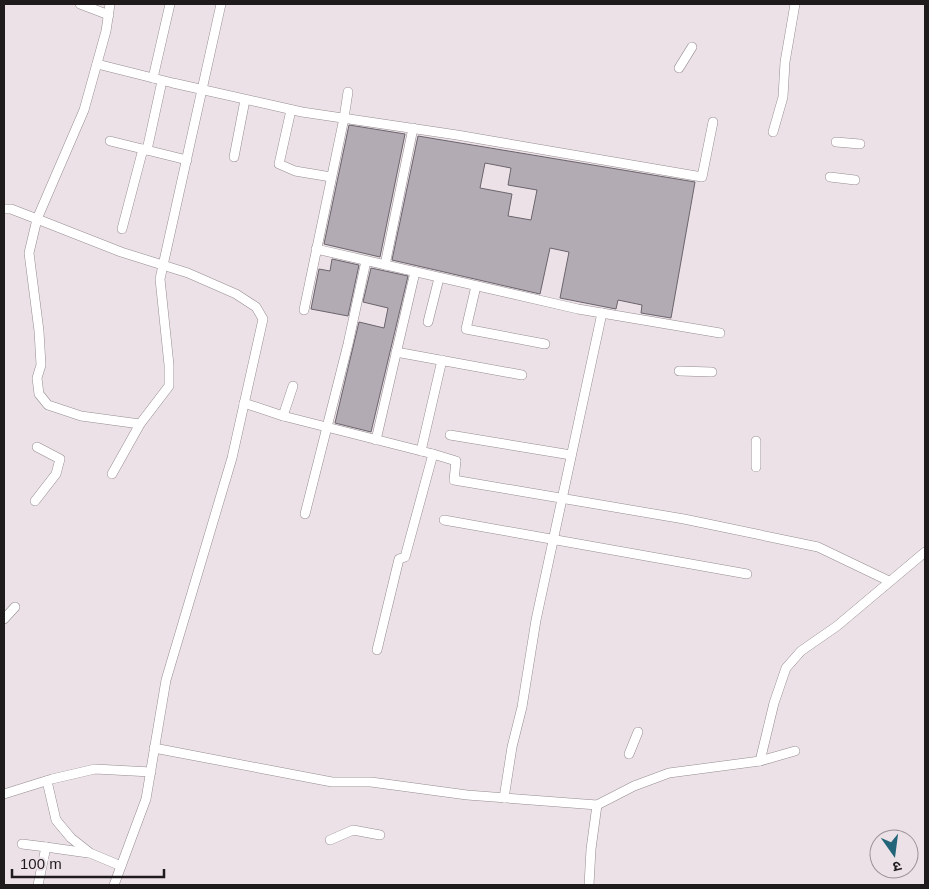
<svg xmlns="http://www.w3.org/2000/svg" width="929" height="889" font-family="Helvetica,'Noto Sans Devanagari',sans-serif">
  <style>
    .building { fill: #b2abb3; stroke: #6a646c; fill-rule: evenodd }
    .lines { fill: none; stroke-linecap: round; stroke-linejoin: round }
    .street-casing { stroke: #958c91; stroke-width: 10 }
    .street { stroke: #fff; stroke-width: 9 }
  </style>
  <rect width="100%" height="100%" fill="#ece1e6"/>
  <g class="building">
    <polygon points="349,125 405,134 380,257 324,244"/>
    <path d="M418,136L695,182L671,318L641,313L642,305L618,300L616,309L560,298L569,252L550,248L540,294L392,260ZM485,163L511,168L508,185L537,190L531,220L508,216L512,194L480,188Z"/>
    <polygon points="332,259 359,265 348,316 311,309 319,269 330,271"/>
    <polygon points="371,268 408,276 371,432 335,423 359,322 384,328 388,308 363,302"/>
  </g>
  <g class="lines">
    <defs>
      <g id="street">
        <polyline points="80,4 109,15"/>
        <polyline points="110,4 106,31 84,110 37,219 29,253 39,331 41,365 37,378 39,394 48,405 81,416 140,424"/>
        <polyline points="97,64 173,83 302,112 457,135 702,177 713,122"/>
        <polyline points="679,68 692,47"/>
        <polyline points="153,78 170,4"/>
        <polyline points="291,110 279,164 295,171 331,177"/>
        <polyline points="773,132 783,97 785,62 795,4"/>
        <polyline points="110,141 187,160"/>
        <polyline points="836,142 860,144"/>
        <polyline points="147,150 162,81"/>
        <polyline points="234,157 245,100"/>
        <polyline points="830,177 855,180"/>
        <polyline points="4,209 11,209 37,219 121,252 188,273 236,294 256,307 263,319 232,458 166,680 146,799 114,885"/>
        <polyline points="122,229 143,149"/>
        <polyline points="316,249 578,309 720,333"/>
        <polyline points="385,265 413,128"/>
        <polyline points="476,286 466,329 545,344"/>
        <polyline points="304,310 344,118 348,92"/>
        <polyline points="428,322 439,278"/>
        <polyline points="396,352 522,375"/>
        <polyline points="679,371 712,372"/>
        <polyline points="244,403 283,416 433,454 405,557 399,559 377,650"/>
        <polyline points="283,416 293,386"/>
        <polyline points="450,435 571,455"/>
        <polyline points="376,440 415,272"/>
        <polyline points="756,441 756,467"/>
        <polyline points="421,451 442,360"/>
        <polyline points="433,454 456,461 454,480 684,519 818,547 889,581"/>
        <polyline points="112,474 140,424 169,386 169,365 160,279 221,4"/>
        <polyline points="35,501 56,474 60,459 37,447"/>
        <polyline points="305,514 348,344 366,261"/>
        <polyline points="444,520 747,574"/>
        <polyline points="4,619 15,607"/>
        <polyline points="154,748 332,782 371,782 467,795 597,805 634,786 669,773 760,761 774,703 786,668 801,651 837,626 925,552"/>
        <polyline points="629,754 638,732"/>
        <polyline points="760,761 795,751"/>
        <polyline points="47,781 56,820 71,838 90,853 121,866"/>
        <polyline points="4,794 52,779 95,769 151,772"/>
        <polyline points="504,798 512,747 522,707 536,620 602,313"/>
        <polyline points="330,840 353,830 380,835"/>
        <polyline points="22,844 46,847 38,885"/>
        <polyline points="46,847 88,853"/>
        <polyline points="589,885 591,849 597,805"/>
      </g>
    </defs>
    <use href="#street" class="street-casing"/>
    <use href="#street" class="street"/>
  </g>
  <rect width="929" height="889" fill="none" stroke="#1f1b1d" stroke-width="10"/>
  <g transform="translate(894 854) rotate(166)"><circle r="24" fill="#ece1e6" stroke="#9a9296"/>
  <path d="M0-4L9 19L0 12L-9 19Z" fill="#246679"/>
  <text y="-8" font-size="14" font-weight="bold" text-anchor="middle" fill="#1f1b1d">उ</text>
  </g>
  <path d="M12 869v8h152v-8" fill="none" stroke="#1f1b1d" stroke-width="2.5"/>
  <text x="20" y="869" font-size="15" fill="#1f1b1d" stroke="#ece1e6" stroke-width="4" paint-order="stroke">100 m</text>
</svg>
